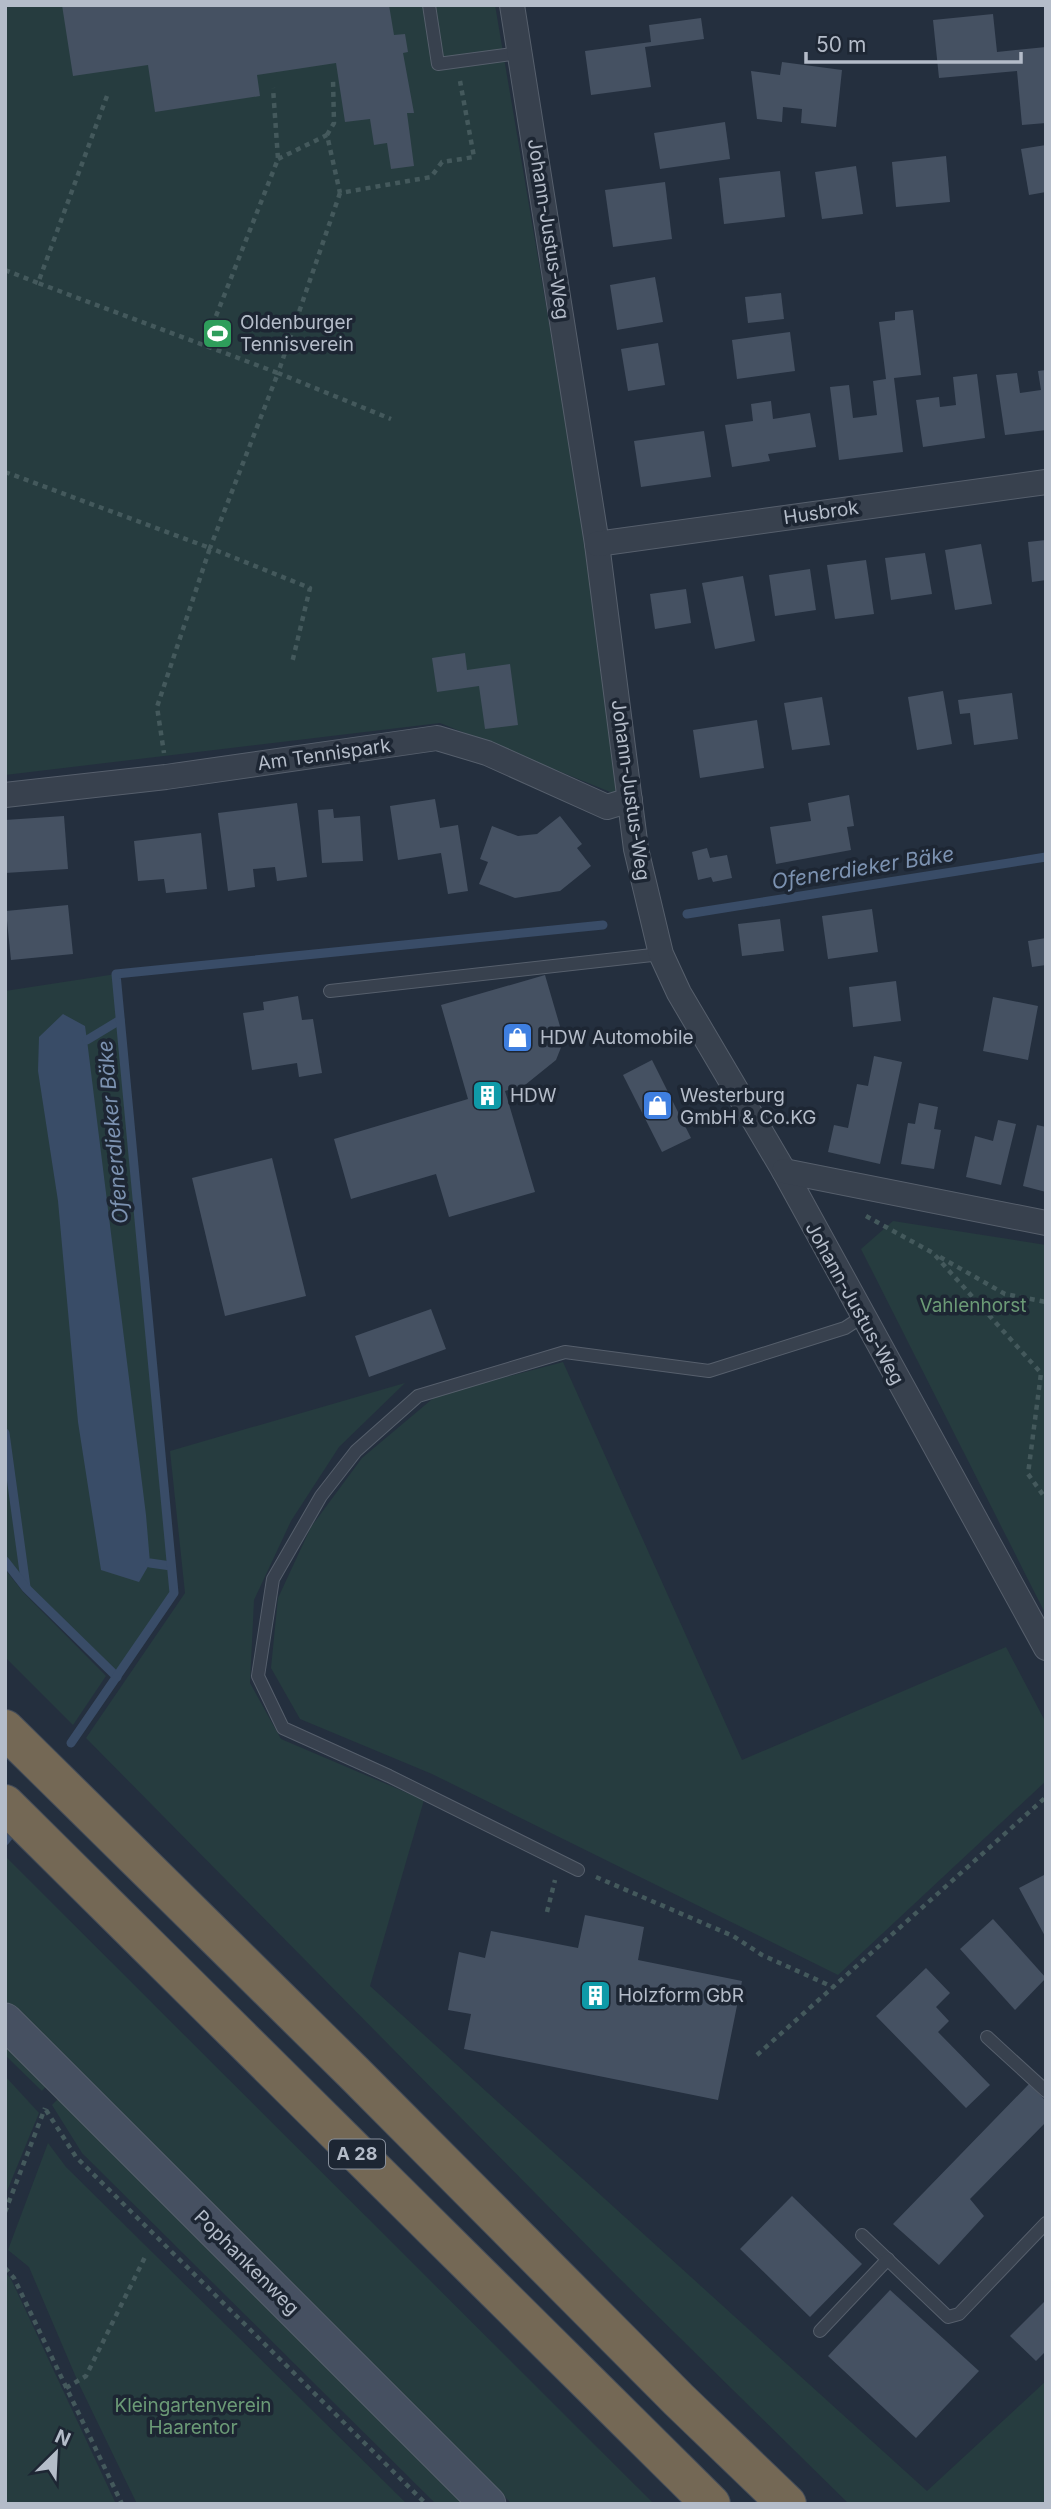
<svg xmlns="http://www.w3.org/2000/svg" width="1051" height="2509" font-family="Inter,sans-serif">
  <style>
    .green { fill: #263c3f }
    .water { fill: #394c67 }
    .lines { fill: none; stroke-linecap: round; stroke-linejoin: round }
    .stream { stroke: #394c67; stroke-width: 9 }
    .building { fill: #455162 }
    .lane-casing { stroke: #565f6c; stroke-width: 14 }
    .street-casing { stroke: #565f6c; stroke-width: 26 }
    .secondary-casing { stroke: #565f6c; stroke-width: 37 }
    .highway-casing { stroke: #434c59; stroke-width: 40 }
    .path { stroke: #44595c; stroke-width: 4.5; stroke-dasharray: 5 5; stroke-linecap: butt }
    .lane { stroke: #38414e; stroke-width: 12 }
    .street { stroke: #38414e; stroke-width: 24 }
    .secondary { stroke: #465061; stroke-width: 35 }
    .highway { stroke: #746855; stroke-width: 38 }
    .labels { text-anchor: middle; stroke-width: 7; stroke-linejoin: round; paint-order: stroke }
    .shield { fill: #1d2633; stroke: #878f9c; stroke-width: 2 }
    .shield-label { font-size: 18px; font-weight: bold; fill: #b4bcc9 }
    .street-label { font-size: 19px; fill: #b4bcc9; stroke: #1d2633 }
    .poi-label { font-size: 19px; fill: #b4bcc9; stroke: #1d2633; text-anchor: start }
    .park-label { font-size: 19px; fill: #6b9a76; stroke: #1d2633 }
    .water-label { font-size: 21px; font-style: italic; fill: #7c92b1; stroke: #1d2633 }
  </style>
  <rect width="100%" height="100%" fill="#242f3e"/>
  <g class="green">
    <polygon points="5,5 495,5 630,800 440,723 5,775"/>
    <polygon points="116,974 174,1593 117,1677 26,1588 5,1560 5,991"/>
    <polygon points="893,1221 1046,1245 1046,1615 861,1249"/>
    <polygon points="563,1362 742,1760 1006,1647 1046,1723 1046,1781 838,1975 432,1774 300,1719 271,1668 278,1598 311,1527 362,1458 437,1395"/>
    <polygon points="405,1383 339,1447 291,1521 254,1600 250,1683 281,1739 424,1800 370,1986 927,2491 1046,2381 1046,2504 849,2504 616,2275 86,1738 185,1593 170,1451"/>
    <polygon points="5,1569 23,1592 106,1676 73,1725 5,1657"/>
    <polygon points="5,1856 654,2504 512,2504 5,2000"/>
    <polygon points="5,2043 47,2085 42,2091 5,2055"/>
    <polygon points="5,2076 39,2113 5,2196"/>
    <polygon points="60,2097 467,2504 436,2504 82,2153 52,2105"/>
    <polygon points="48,2143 66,2167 407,2504 137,2504 78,2382 29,2267 8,2250"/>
    <polygon points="5,2272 11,2279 116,2504 5,2504"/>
  </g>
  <polygon class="water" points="63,1014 85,1026 87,1040 146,1515 150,1563 139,1582 101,1570 78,1422 58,1201 38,1071 39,1037"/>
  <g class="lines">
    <g class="stream">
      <polyline points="687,914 1046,857"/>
      <polyline points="87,1040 120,1020"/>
      <polyline points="5,1433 26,1587"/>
      <polyline points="5,1561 26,1588 117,1677"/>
      <polyline points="150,1563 171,1566"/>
      <polyline points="71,1743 174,1593 116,974 603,925"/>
      <polyline points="5,1841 9,1836"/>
    </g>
  </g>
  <g class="building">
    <polygon points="62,5 389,5 394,35 405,34 408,52 403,53 414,113 407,113 414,166 391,169 387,143 374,145 370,119 345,122 336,63 257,75 260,96 155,112 148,65 73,76"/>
    <polygon points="993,14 997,52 1046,47 1046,123 1022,125 1017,71 939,78 933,20"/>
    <polygon points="701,18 704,39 645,47 651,87 591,95 585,51 651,42 649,25"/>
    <polygon points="782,62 842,70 836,127 801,123 802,109 783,107 782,122 757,119 751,71 780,75"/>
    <polygon points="725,122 730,159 660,169 654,133"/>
    <polygon points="1046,145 1046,192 1029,195 1021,149"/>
    <polygon points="946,156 950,202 896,207 892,162"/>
    <polygon points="856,166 863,214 822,219 815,172"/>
    <polygon points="780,171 785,217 724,224 719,178"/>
    <polygon points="665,182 672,239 613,247 605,190"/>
    <polygon points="655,277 663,322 617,330 610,285"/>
    <polygon points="781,293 784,319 748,323 745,297"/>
    <polygon points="913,310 921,375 894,378 903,452 839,460 830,387 849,385 853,418 877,415 873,381 886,379 879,322 895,320 895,312"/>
    <polygon points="790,332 795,371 737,379 732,340"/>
    <polygon points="658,343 665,385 628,391 621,349"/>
    <polygon points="1046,370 1046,430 1005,435 996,375 1017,373 1020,393 1041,390 1038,371"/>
    <polygon points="977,374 985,438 923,447 916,400 939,397 940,407 956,405 953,377"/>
    <polygon points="771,401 773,419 810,413 816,447 768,454 770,461 732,467 725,425 753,421 751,404"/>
    <polygon points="704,431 711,477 641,487 634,441"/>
    <polygon points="1046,540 1046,580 1032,582 1028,542"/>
    <polygon points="981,544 992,604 955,610 945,550"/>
    <polygon points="925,553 932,594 891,600 885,558"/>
    <polygon points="866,560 874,614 835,619 827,565"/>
    <polygon points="810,569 816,610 775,616 769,575"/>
    <polygon points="743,576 755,641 715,649 702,583"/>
    <polygon points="686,589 691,623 655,629 650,594"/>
    <polygon points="465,653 467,670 510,664 518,725 485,729 479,686 437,692 432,658"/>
    <polygon points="943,691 952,744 917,750 908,697"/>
    <polygon points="1012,693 1018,739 974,745 970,713 960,714 958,700"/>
    <polygon points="822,697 830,745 792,750 784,703"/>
    <polygon points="757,720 764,768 700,778 693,730"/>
    <polygon points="849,795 854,826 847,827 851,850 776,864 770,827 811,821 808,803"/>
    <polygon points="435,799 440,828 458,825 468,891 448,894 441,853 398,860 390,806"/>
    <polygon points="297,803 307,877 277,881 275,867 253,869 255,887 228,891 218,813"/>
    <polygon points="333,809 334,818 360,816 363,861 322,863 318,810"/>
    <polygon points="64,816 68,869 5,873 5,820"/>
    <polygon points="560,816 582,844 577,848 591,866 560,891 515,898 479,884 488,862 480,859 492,826 518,836 537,834"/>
    <polygon points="201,833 207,889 166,893 164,879 138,881 134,841"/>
    <polygon points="707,848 710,858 727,855 732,878 713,882 711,877 698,880 692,852"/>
    <polygon points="68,905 73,954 11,960 6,911"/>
    <polygon points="872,909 878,952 828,959 822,916"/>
    <polygon points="780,919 784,951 742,956 738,924"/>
    <polygon points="1046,938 1046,965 1032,967 1028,941"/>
    <polygon points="545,975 564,1040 556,1060 525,1085 505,1091 535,1192 449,1217 436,1174 351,1199 334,1139 468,1099 441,1005"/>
    <polygon points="896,981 901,1021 853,1027 849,987"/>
    <polygon points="298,996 302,1020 313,1019 322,1073 299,1077 297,1063 252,1070 243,1013 264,1010 263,1002"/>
    <polygon points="993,997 1038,1006 1028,1060 983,1051"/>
    <polygon points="874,1056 902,1062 880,1164 828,1152 834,1125 848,1128 857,1084 868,1086"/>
    <polygon points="652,1060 691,1138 662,1152 623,1075"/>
    <polygon points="919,1103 938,1107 934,1129 941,1130 934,1169 901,1164 908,1123 915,1124"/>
    <polygon points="998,1120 1016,1124 1001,1185 966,1177 975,1136 993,1141"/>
    <polygon points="1037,1125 1046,1127 1046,1192 1023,1186"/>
    <polygon points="272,1158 306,1296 225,1316 192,1178"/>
    <polygon points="431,1309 446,1349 369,1377 355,1336"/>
    <polygon points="1046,1874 1046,1938 1019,1888"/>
    <polygon points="585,1915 644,1927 638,1960 742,1981 718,2100 464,2049 471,2014 448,2010 459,1952 485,1958 491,1931 578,1948"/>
    <polygon points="993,1919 1046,1978 1015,2010 960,1949"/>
    <polygon points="926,1968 950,1993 936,2007 949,2021 938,2032 990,2085 966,2108 876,2016"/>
    <polygon points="1029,2084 1046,2101 1046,2122 970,2199 984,2216 939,2265 893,2224"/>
    <polygon points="792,2196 862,2264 810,2317 740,2249"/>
    <polygon points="890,2290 979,2371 916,2438 828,2356"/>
    <polygon points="1046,2300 1046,2351 1036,2361 1010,2336"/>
  </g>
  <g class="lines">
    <defs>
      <g id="lane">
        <polyline points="429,5 438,64 519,53"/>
        <polyline points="330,991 661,954"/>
        <polyline points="578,1870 389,1776 283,1728 258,1676 273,1579 321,1496 356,1451 418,1396 565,1352 709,1371 845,1328 862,1317"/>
        <polyline points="987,2037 1046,2091"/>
        <polyline points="862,2235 948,2317 959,2314 1046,2223"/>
        <polyline points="820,2331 888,2259"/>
      </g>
      <g id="street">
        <polyline points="512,5 597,544 636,849 661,954 679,993 784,1171 1046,1648"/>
        <polyline points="597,544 1046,482"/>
        <polyline points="5,795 166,777 437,738 487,753 607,807 630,800"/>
        <polyline points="784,1171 1046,1223"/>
      </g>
      <polyline id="secondary" points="5,2021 488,2504"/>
      <g id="highway">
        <polyline points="5,1729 353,2072 679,2400 787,2504"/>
        <polyline points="5,1804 711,2504"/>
      </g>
    </defs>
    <use href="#lane" class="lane-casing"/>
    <use href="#street" class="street-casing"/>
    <use href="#secondary" class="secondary-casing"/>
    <use href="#highway" class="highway-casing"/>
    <g class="path">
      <polyline points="107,96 38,283 278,373 210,548 310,588 292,663"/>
      <polyline points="327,135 334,123 333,79"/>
      <polyline points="278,159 327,135 340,193 431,177 442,162 474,157 460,81"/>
      <polyline points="340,193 278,373 391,419"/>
      <polyline points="5,270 38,283"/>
      <polyline points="205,344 278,159 273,88"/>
      <polyline points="5,472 210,548 157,707 164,753"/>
      <polyline points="866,1216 933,1253 1041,1373 1028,1474 1046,1499"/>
      <polyline points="940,1257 1005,1294 1046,1302"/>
      <polyline points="596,1877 733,1936 762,1955 833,1987"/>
      <polyline points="547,1912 555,1880"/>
      <polyline points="757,2055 1046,1797"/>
      <polyline points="46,2110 76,2157 426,2504"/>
      <polyline points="5,2212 45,2108"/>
      <polyline points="5,2268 14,2278 122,2504"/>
      <polyline points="66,2388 86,2376 146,2255"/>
    </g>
    <use href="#lane" class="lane"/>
    <use href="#street" class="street"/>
    <use href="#secondary" class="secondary"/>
    <use href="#highway" class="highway"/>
  </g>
  <defs>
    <symbol id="stadium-square" viewBox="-11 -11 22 22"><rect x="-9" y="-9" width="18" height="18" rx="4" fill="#2e9e5b" stroke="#1d2633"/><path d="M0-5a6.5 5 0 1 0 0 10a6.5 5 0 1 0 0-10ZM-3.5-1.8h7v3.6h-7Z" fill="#fff"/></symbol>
    <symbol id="shop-square" viewBox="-11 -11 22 22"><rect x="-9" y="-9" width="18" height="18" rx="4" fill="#3f7fe0" stroke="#1d2633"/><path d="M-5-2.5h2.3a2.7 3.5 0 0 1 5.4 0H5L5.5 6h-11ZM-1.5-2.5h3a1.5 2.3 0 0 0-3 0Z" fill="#fff"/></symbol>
    <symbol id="building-square" viewBox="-11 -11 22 22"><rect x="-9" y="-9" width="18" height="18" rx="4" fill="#0f9aa8" stroke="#1d2633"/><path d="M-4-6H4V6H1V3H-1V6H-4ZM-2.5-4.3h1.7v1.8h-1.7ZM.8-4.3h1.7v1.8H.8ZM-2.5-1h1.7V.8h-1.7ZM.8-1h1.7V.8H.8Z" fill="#fff"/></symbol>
  </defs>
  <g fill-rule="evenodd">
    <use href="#stadium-square" x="200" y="316" width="35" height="35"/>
    <use href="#shop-square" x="500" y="1020" width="35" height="35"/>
    <use href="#building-square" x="470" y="1078" width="35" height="35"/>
    <use href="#shop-square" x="640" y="1088" width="35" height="35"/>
    <use href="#building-square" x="578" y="1978" width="35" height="35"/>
  </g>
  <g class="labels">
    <rect class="shield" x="329" y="2139.5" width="56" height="29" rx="5"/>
    <g class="shield-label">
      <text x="357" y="2160">A 28</text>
    </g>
    <g class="street-label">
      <text transform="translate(549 229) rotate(81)" y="7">Johann-Justus-Weg</text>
      <text transform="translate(821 512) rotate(-8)" y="7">Husbrok</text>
      <text transform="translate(324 754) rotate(-8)" y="7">Am Tennispark</text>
      <text transform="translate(631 790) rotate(82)" y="7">Johann-Justus-Weg</text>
      <text transform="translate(855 1303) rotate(61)" y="7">Johann-Justus-Weg</text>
      <text transform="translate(247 2262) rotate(45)" y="7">Pophankenweg</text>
    </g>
    <g class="poi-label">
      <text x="240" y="329">Oldenburger<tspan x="240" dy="22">Tennisverein</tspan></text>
      <text x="540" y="1044">HDW Automobile</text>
      <text x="510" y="1102">HDW</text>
      <text x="680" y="1102">Westerburg<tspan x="680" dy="22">GmbH &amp; Co.KG</tspan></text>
      <text x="618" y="2002">Holzform GbR</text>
    </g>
    <g class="park-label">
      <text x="973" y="1312">Vahlenhorst</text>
      <text x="193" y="2412">Kleingartenverein<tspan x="193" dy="22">Haarentor</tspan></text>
    </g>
    <g class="water-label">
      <text transform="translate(863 868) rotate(-9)" y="7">Ofenerdieker Bäke</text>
      <text transform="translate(113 1132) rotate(-95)" y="7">Ofenerdieker Bäke</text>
    </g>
  </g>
  <rect width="1051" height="2509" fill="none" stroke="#b4bcc9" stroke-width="14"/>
  <g transform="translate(56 2453) rotate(24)" stroke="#1d2633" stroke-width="5" paint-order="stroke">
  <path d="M0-5L12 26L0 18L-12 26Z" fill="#b4bcc9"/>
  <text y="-10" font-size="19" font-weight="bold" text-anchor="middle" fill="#b4bcc9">N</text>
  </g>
  <path d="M806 52v10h215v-10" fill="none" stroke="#b4bcc9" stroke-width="3.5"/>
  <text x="816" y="52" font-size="21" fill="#b4bcc9" stroke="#1d2633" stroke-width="5" paint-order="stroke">50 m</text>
</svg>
